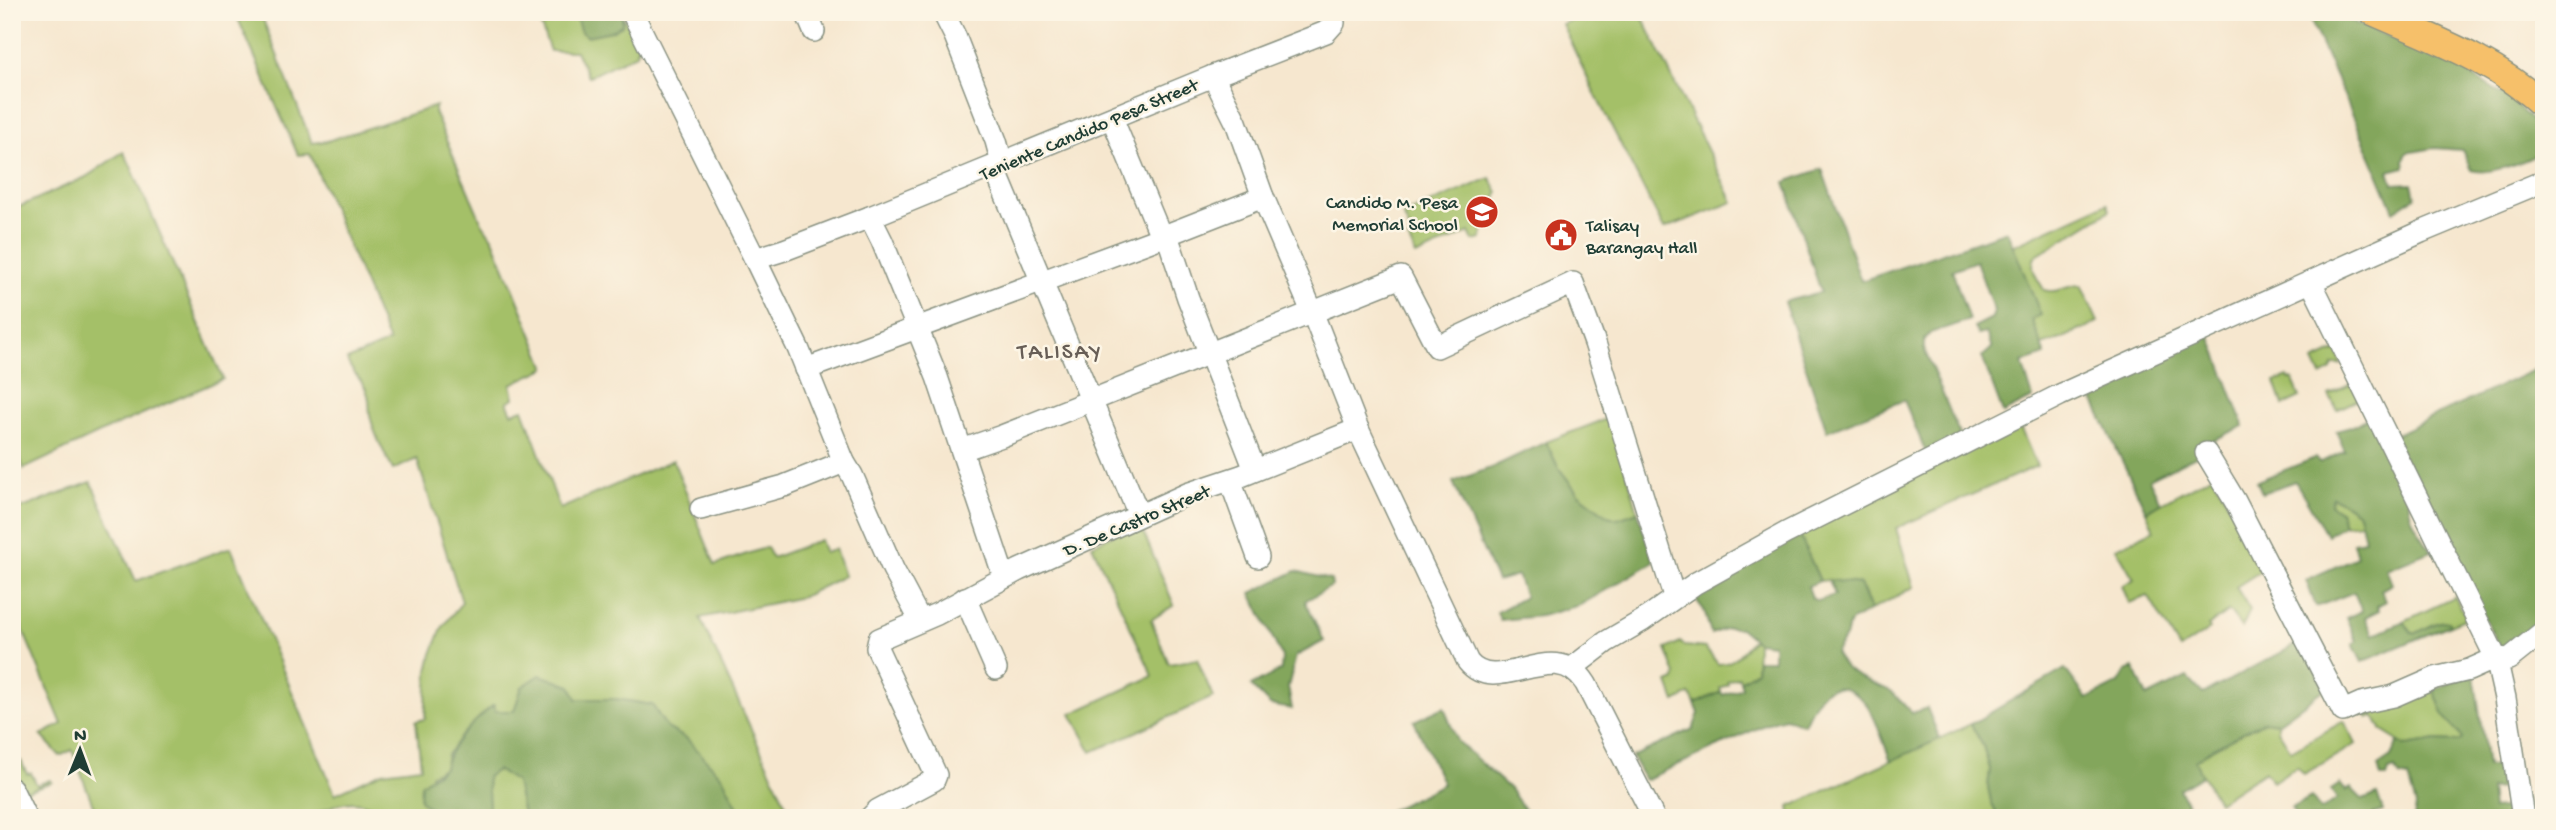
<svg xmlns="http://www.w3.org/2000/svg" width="2556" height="830" font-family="'Gochi Hand',sans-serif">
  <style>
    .green { fill: #a4c067; stroke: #627e4e; stroke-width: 2 }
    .forest { fill: #83a65c; stroke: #517248; stroke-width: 2 }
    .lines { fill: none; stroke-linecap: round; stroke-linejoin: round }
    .minor-casing { stroke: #8a9282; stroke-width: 24 }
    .major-casing { stroke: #8a9282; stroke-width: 29 }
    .minor { stroke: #fff; stroke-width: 21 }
    .major { stroke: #f6c06b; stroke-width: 26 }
    .labels { text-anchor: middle; stroke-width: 5; stroke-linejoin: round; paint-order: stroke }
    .street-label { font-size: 19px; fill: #1f3d34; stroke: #fcf5e5 }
    .poi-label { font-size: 19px; fill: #1f3d34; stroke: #fcf5e5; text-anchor: end }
    .quarter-label { font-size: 23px; letter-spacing: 2px; fill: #675e56; stroke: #fcf5e5 }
  </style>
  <rect width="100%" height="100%" fill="#fcf5e5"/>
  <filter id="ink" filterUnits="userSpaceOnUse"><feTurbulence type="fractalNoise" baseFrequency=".0143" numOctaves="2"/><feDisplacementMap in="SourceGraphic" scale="14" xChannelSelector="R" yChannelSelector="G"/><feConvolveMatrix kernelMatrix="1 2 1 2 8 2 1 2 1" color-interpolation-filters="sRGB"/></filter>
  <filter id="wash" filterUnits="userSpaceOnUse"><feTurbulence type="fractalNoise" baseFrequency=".00686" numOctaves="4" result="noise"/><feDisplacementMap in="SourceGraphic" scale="28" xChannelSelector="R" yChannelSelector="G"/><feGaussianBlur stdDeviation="1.57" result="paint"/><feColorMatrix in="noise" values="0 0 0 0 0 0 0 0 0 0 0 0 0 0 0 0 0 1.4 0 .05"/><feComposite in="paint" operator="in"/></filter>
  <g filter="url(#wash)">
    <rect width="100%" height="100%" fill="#f6e7cf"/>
    <g class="green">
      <path d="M235,12H260L312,143L327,141L436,106L434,112L482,223L493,239L546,368L511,384L514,398L507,402L512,413L523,409L560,509L673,460L715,565L767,547L772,558L820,540L825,553L835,549L844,576L802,597L700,618L792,818H743L723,778L687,739L667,728L652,705L616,699H577L522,687L514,711H495L494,706L447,754L444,768L431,774L436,814L471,818H385C359,790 335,805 306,818H98L72,750L60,756L41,735L62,724L12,604V512L91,482L136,581L231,547L335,794L382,772L421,767L416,721L425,719L428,671L432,654L442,628L462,602L417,459L393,470C385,454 375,437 371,419C368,410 371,401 367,392C363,379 351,373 347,360L389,342L310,154L298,155Z"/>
      <polygon points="536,12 574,12 581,32 587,36 611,31 622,25 624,17 638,46 636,54 588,77 576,51 550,51"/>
      <polygon points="1592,12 1640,12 1733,202 1664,229 1594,92 1562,24"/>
      <polygon points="123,152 129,162 223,379 117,425 24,469 12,436 12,210 86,177"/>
      <path d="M1490,178L1498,192C1494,209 1483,221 1482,239L1473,241L1469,232L1416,256L1408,238L1412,235L1403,215Z"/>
      <path d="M2107,203L2110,210L2035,257C2029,269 2038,279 2044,290C2057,294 2067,285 2081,285L2098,322L2061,339L2041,345L2031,319L2040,315L2012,246Z"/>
      <polygon points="2338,350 2341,365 2333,365 2330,371 2321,376 2314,361"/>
      <polygon points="2288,377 2289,380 2292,379 2300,397 2283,405 2275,382"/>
      <polygon points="2353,383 2361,398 2337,410 2329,395"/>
      <polygon points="1611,417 1638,512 1618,519 1608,516 1578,493 1558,467 1546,442"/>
      <polygon points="2018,423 2037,466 1896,528 1914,587 1871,610 1864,591 1829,580 1820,581 1799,534"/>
      <polygon points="2213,475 2264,569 2236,587 2250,610 2242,628 2229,611 2208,626 2210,629 2180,649 2148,596 2129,603 2122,586 2134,579 2116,548 2154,530 2146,511"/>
      <path d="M2332,497C2341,499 2350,509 2359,513L2362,523L2344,525L2340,511L2331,505Z"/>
      <polygon points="1139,522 1174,605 1151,620 1169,664 1197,659 1213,697 1092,752 1071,714 1153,676 1092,545"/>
      <polygon points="2455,597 2467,618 2450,625 2448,622 2434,624 2415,634 2411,632 2404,621"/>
      <path d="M1753,639L1757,642L1756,671L1740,681L1739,677L1727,681L1728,684L1720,688L1721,692L1695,704L1690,694L1675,702L1668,683L1675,680L1676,675L1666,649L1680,642L1685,646L1705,648L1718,664C1735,664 1742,651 1753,639Z"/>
      <path d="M2433,690C2440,700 2440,712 2448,721C2453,728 2459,731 2462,739L2459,742L2436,741L2406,746L2382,731L2374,715L2368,718L2364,713L2359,714Z"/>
      <polygon points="2264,721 2278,723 2278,730 2291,751 2344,721 2356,744 2304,774 2297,766 2273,782 2265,771 2218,802 2194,761 2213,748"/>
      <polygon points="1971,724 1983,746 1990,769 1988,787 1991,801 1998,818 1791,818 1789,807"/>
      <polygon points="21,761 27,774 31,773 37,785 50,780 52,782 26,791 12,767 12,764"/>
      <polygon points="497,770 516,782 524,818 481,818 489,807 487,777"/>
    </g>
    <g class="forest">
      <polygon points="574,12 622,12 622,25 611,31 587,36 581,32"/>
      <path d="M2307,12H2329C2376,32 2544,91 2544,150C2528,161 2489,176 2471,170L2462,150L2434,148L2407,153L2404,160L2405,167L2389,171L2393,184L2412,183L2415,197L2394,211C2367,144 2336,79 2307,12Z"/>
      <polygon points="1822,169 1861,281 2007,231 2041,315 2032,319 2045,355 2022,363 2033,398 2003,413 1982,357 1992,348 1986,333 1978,335 1974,327 1992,318 1994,311 1976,261 1952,270 1969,320 1930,333 1924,339 1924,349 1961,438 1927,455 1904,400 1827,431 1784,302 1821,292 1785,182"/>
      <polygon points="2210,335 2244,426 2205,444 2200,454 2149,479 2161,503 2146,511 2088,389"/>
      <polygon points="2540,367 2544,378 2544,622 2502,652 2392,436"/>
      <path d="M2370,416L2409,498C2407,519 2421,533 2431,551L2386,569L2392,584L2381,590L2386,601L2377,606L2379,610L2365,617L2373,635L2404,621L2411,632L2415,634L2434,624L2443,621L2448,622L2450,625L2362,662L2353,644L2357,641L2346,618L2362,611L2354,592L2316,607L2306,580L2357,557L2353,542L2365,540L2359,513C2350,509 2341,499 2332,497L2331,505L2340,511L2344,525L2327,535L2295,481L2262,493L2257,481L2315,458L2319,463L2345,451L2336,431L2351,427Z"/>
      <polygon points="1546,442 1558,467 1578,493 1608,516 1618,519 1638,512 1654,562 1580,605 1541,616 1500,620 1497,612 1525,597 1517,575 1497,581 1453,482 1493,467"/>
      <path d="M1799,534L1820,581L1808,586L1812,598L1817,601L1835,595L1829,580L1860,584L1871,610L1850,622L1845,637L1835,653C1848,678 1865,678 1888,690C1897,695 1904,706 1912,713L1927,708L1940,739L1891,761C1883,743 1878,721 1867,705C1864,700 1856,694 1850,691C1823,678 1814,704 1804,724L1785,718L1771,722L1645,780L1632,757L1693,729L1699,713L1695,704L1721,692L1723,695L1742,688L1740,681L1756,671L1757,660H1773V644L1757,642L1740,628H1727L1711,634L1704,610L1691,593Z"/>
      <polygon points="1296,571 1331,580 1332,586 1305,601 1324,641 1296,656 1288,687 1292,709 1270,705 1251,686 1281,670 1282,657 1251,593"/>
      <polygon points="2301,642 2325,689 2278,723 2264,721 2213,748 2195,761 2202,775 2179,789 2195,818 2169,818 2161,808 2141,818 1998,818 1991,801 1988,787 1990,769 1983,746 1971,724 2065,669 2087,699 2119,683 2126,671 2134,668 2147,697 2187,677 2203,694"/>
      <path d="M2474,673L2487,767L2511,765L2514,787L2490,789L2492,809L2517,807L2519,818H2414L2416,806L2408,778L2400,776L2395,769L2389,771L2387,777H2381L2378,766L2391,757L2398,742L2406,746L2436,741L2459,742L2462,739C2459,731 2453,728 2448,721C2440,712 2440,700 2433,690Z"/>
      <path d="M540,675L571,686L577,699H616L652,705L667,728L687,739L723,778L743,818H524L516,782L497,770L487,777L489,807L481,818L436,814L420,800L421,784L444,768C451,741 473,723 493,705L495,711H514L522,687Z"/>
      <polygon points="1444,707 1457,741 1510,789 1530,818 1375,818 1443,784 1414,721"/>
      <polygon points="2340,784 2346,791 2351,788 2363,800 2377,794 2383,811 2373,814 2374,818 2294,818 2296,815 2291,808 2311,797 2321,810 2337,799 2331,790"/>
    </g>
  </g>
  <g filter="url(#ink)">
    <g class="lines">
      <defs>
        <g id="minor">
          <path d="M632,12L755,259L784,250L870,217L1213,76L1236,122L1263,197L1313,314L1358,429L1468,662C1498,699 1555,634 1586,684L1654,818"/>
          <polyline points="806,12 814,31"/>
          <polyline points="943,12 955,36 996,141 1002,163"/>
          <polyline points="1213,76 1326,32 1334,23 1332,12"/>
          <polyline points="1112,118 1158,229 1170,244 1188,298 1255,470"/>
          <polyline points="994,167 1139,515"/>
          <polyline points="870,217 882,241 937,377 1004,577"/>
          <polyline points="755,259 798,348 844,462 852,475 893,569 920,620"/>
          <polyline points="2311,282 2496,658 2505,698 2523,818"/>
          <polyline points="806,369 1151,241 1263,197"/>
          <polyline points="962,450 1002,436 1401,277 1437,347 1573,283 1595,343 1674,596"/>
          <polyline points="2206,453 2235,501 2343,711 2361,703 2394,696 2435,678 2469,670 2496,658 2509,659 2544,631"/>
          <polyline points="1230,480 1258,557"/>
          <polyline points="701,509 784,486 844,462"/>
          <polyline points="965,598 996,669"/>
          <polyline points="1572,668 1606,642 1642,621 1696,583 1786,533 2060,395 2421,232 2544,181"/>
          <polyline points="12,789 26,818"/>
          <polyline points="870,818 878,810 934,780 936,775 877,648 879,639 937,614 1019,570 1187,494 1241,476 1358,429"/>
        </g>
        <path id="major" d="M2373,12C2432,38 2496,61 2544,106"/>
      </defs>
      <use href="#minor" class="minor-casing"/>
      <use href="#major" class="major-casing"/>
      <use href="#minor" class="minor"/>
      <use href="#major" class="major"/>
    </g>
  </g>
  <defs>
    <symbol id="school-disc" viewBox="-11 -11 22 22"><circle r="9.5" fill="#c8321e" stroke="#fcf5e5"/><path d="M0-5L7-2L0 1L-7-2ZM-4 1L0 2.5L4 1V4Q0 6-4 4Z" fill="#fff"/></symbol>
    <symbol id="civic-disc" viewBox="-11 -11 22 22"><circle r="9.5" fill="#c8321e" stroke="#fcf5e5"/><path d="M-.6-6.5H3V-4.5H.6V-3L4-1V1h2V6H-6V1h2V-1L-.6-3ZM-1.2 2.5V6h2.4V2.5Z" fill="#fff"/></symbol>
  </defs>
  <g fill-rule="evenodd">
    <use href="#school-disc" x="1463" y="193" width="38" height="38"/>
    <use href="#civic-disc" x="1542" y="216" width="38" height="38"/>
  </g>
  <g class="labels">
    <g class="street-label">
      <text transform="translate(1088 128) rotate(-23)" y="7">Teniente Candido Pesa Street</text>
      <text transform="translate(1136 519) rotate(-23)" y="7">D. De Castro Street</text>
    </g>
    <g class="poi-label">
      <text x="1458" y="208">Candido M. Pesa<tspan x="1458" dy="22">Memorial School</tspan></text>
      <text x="1586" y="231" text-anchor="start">Talisay<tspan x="1586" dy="22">Barangay Hall</tspan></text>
    </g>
    <g class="quarter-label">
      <text x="1060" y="358">TALISAY</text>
    </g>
  </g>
  <rect width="2556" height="830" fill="none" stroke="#fcf5e5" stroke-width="42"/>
  <g transform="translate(80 750) rotate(1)" stroke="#fcf5e5" stroke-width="5" paint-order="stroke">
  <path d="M0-5L12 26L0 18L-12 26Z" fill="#1f3d34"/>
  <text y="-10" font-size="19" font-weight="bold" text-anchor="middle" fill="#1f3d34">N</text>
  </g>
</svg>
